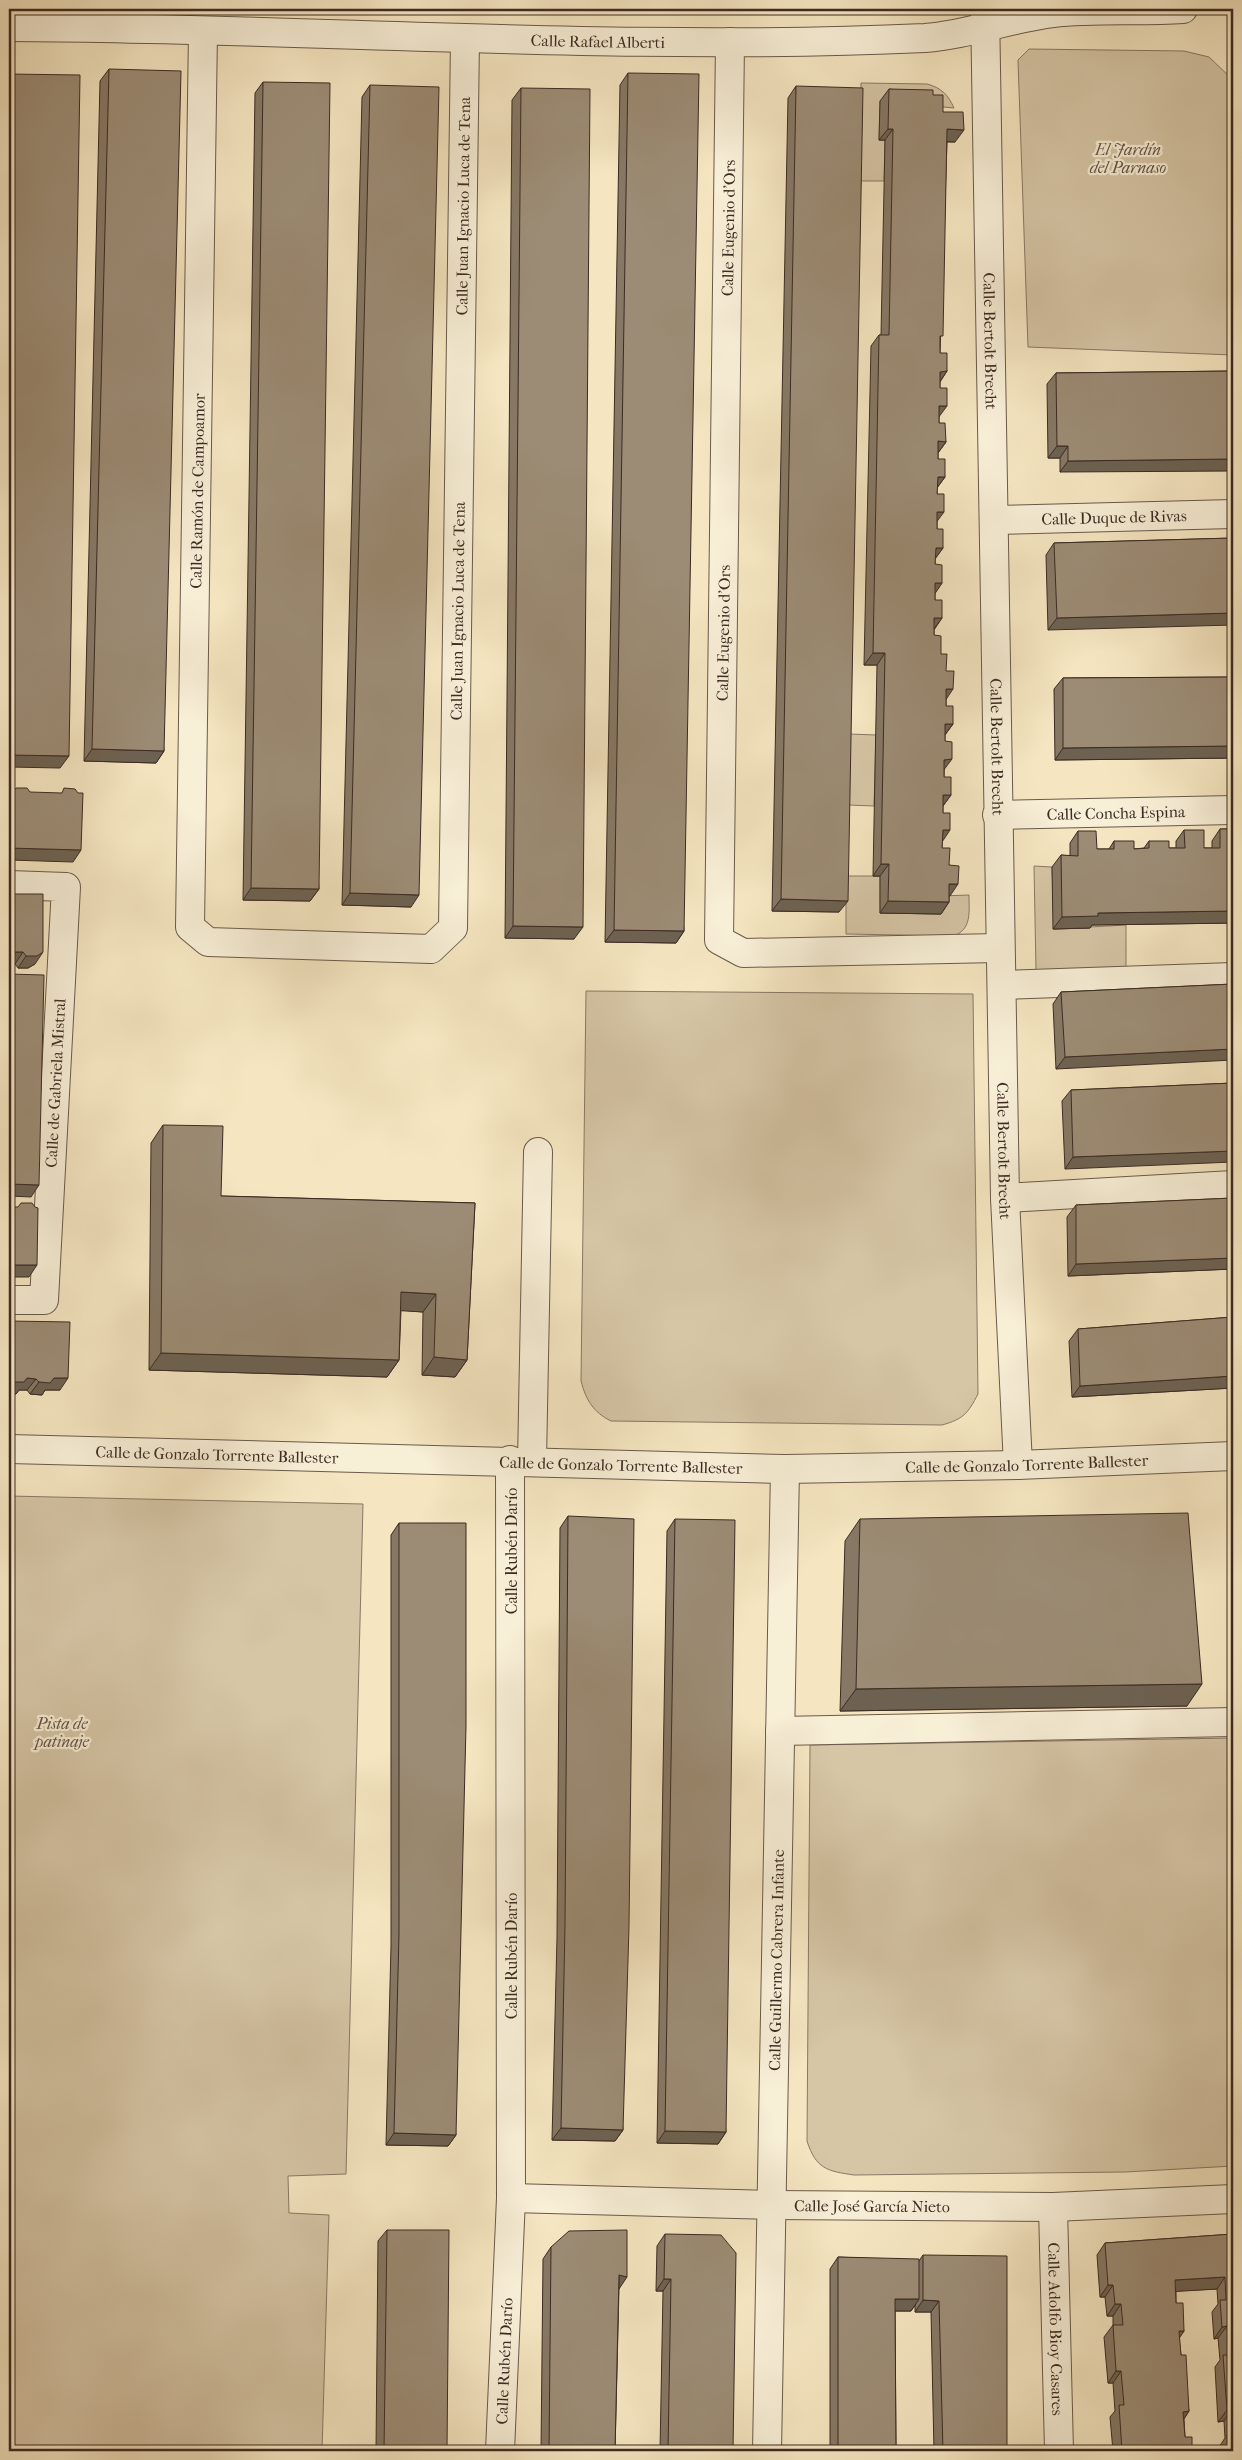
<svg xmlns="http://www.w3.org/2000/svg" width="1242" height="2460" font-family="'IM FELL French Canon',serif">
  <style>
    .green { fill: #d6c6a6; stroke: #897864 }
    .lines { fill: none; stroke-linecap: round; stroke-linejoin: round }
    .minor-casing { stroke: #6a5a4a; stroke-width: 30 }
    .minor { stroke: #f8efd7; stroke-width: 28 }
    .wall { fill: #867865; stroke: #3c2b23 }
    .shaded-wall { fill: #6d6252; stroke: #3c2b23 }
    .building { fill: #9c8c75; stroke: #3c2b23 }
    .labels { text-anchor: middle; stroke-width: 4.5; stroke-linejoin: round; paint-order: stroke }
    .street-label { font-size: 16px; fill: #3c2b23; stroke: #f8efd7 }
    .park-label { font-size: 16px; font-style: italic; fill: #625244; stroke: #f8efd7 }
  </style>
  <rect width="100%" height="100%" fill="#f5e6c1"/>
  <filter id="stains"><feTurbulence type="fractalNoise" baseFrequency=".004" numOctaves="4"/><feColorMatrix values="0 0 0 0 .2 0 0 0 0 .09 0 0 0 0 .02 0 0 0 .5 -.17"/></filter>
  <radialGradient id="worn" r=".72"><stop offset=".6" stop-color="#630" stop-opacity="0"/><stop offset="1" stop-color="#630" stop-opacity=".3"/></radialGradient>
  <g class="green">
    <polygon points="1029,49 1184,51 1209,57 1233,80 1233,355 1028,347 1018,60"/>
    <path d="M861,83L927,84C942,88 948,95 954,108L880,101L879,140H885L884,181H859Z"/>
    <polygon points="849,734 876,735 874,806 848,805"/>
    <polygon points="1034,866 1052,867 1054,929 1126,925 1126,968 1036,971"/>
    <path d="M846,876H880V913L940,914L941,896L969,895C969,912 972,930 953,936L846,934Z"/>
    <path d="M586,991L973,994L978,1394C968,1413 964,1419 942,1425L611,1421C593,1412 586,1400 581,1381Z"/>
    <polygon points="9,1496 363,1504 346,2174 288,2176 289,2213 329,2215 322,2451 9,2451"/>
    <path d="M1233,1738V2166L1125,2172L854,2175C827,2171 816,2169 807,2141L810,1745Z"/>
  </g>
  <g class="lines">
    <defs>
      <g id="minor">
        <path id="s1" d="M985,9L1005,1198L1018,1465"/>
        <path id="s2" d="M9,27C314,28 620,52 925,38C968,35 1010,18 1053,13C1096,8 1140,12 1183,9"/>
        <path id="s3" d="M203,31L190,927L208,942L431,949L453,928L465,39"/>
        <polyline points="730,42 719,940 743,953 999,948"/>
        <path id="s4" d="M994,520L1233,514"/>
        <path id="s5" d="M997,815L1233,810"/>
        <polyline points="9,885 66,887 44,1300 9,1300"/>
        <polyline points="1003,985 1233,977"/>
        <polyline points="1005,1198 1233,1185"/>
        <path id="s6" d="M9,1449L785,1469L1018,1465L1233,1456"/>
        <polyline points="532,1461 538,1152"/>
        <polyline points="780,1731 1233,1722"/>
        <path id="s7" d="M511,2198L772,2205L1053,2207L1233,2199"/>
        <path id="s8" d="M1053,2207L1059,2451"/>
        <path id="s9" d="M500,2451L511,2198L510,1460"/>
        <path id="s10" d="M767,2451L785,1469"/>
      </g>
    </defs>
    <use href="#minor" class="minor-casing"/>
    <use href="#minor" class="minor"/>
  </g>
  <g class="wall">
    <polygon points="109,69 164,751 156,763 84,761 100,81"/>
    <polygon points="628,73 684,931 676,943 605,942 620,85"/>
    <polygon points="263,82 319,889 310,901 243,900 255,93"/>
    <polygon points="370,85 411,907 342,905 362,97"/>
    <polygon points="796,86 839,912 772,911 788,98"/>
    <polygon points="521,88 574,939 505,938 512,100"/>
    <polygon points="889,89 933,95 943,112 955,142 947,142 940,353 947,371 940,382 939,418 939,423 946,442 938,453 938,459 945,477 937,488 937,529 943,548 935,559 935,564 942,583 935,593 935,600 942,618 934,630 934,635 941,654 946,700 946,706 953,724 945,735 944,777 951,795 943,806 942,848 949,865 950,896 949,896 949,902 941,914 880,913 880,876 873,876 877,665 864,665 871,346 879,335 881,335 885,140 879,140 880,101"/>
    <polygon points="1233,371 1060,472 1060,458 1048,458 1047,384 1056,373"/>
    <polygon points="1233,538 1048,630 1046,555 1054,543"/>
    <polygon points="1233,677 1233,758 1055,760 1054,689 1063,678"/>
    <polygon points="1220,829 1233,829 1233,923 1092,925 1090,928 1053,929 1052,867 1061,855 1070,856 1070,843 1078,831 1097,849 1109,849 1114,841 1134,849 1144,848 1149,841 1169,848 1176,848 1176,841 1184,830 1204,848 1212,848 1212,841"/>
    <polygon points="9,894 35,964 28,968 18,968 15,964"/>
    <polygon points="1233,984 1056,1069 1053,1004 1061,992"/>
    <polygon points="1233,1083 1065,1169 1062,1101 1071,1090"/>
    <polygon points="163,1125 221,1196 475,1203 467,1360 455,1377 422,1375 423,1312 401,1310 399,1360 387,1377 149,1370 151,1143"/>
    <polygon points="1233,1198 1233,1269 1068,1276 1067,1217 1076,1205"/>
    <polygon points="1233,1317 1233,1388 1072,1397 1069,1341 1078,1329"/>
    <polygon points="9,1321 60,1390 45,1390 42,1395 30,1394 27,1390 19,1390 16,1394 9,1394"/>
    <polygon points="568,1516 623,2130 615,2141 552,2140 557,1937 560,1528"/>
    <polygon points="675,1519 726,2132 718,2144 657,2143 667,1531"/>
    <polygon points="860,1519 1187,1706 840,1711 845,1541"/>
    <polygon points="399,1523 456,2135 448,2146 386,2145 391,1946 391,1535"/>
    <polygon points="387,2230 447,2451 376,2451 378,2241"/>
    <polygon points="665,2234 733,2451 660,2451 663,2291 656,2291 657,2246"/>
    <polygon points="1233,2234 1233,2451 1219,2451 1219,2447 1225,2438 1224,2421 1218,2422 1215,2367 1220,2360 1218,2338 1214,2339 1212,2312 1218,2304 1217,2289 1176,2291 1176,2303 1184,2331 1179,2338 1181,2355 1189,2411 1184,2419 1185,2437 1192,2451 1113,2451 1110,2417 1115,2411 1113,2383 1108,2383 1104,2337 1113,2325 1113,2316 1107,2316 1105,2297 1100,2297 1097,2255 1105,2243"/>
    <polygon points="551,2247 619,2288 615,2451 541,2451 543,2259"/>
    <polygon points="923,2255 1007,2451 934,2451 931,2312 915,2312 915,2305 911,2311 895,2311 896,2451 830,2451 830,2269 838,2257 919,2261"/>
  </g>
  <g class="shaded-wall">
    <polygon points="888,129 893,129 885,140 879,140"/>
    <polygon points="947,129 964,130 955,142 939,141"/>
    <polygon points="947,371 939,383 940,372"/>
    <polygon points="939,406 947,406 938,418"/>
    <polygon points="938,441 946,442 937,454"/>
    <polygon points="1057,446 1068,446 1060,458 1048,458"/>
    <polygon points="1233,459 1233,471 1060,472 1068,461"/>
    <polygon points="938,477 945,477 936,489"/>
    <polygon points="937,512 944,512 935,524"/>
    <polygon points="936,548 943,548 934,560"/>
    <polygon points="935,583 942,583 934,595"/>
    <polygon points="1233,613 1233,625 1048,630 1057,618"/>
    <polygon points="934,618 942,618 933,630"/>
    <polygon points="873,653 885,653 877,665 864,665"/>
    <polygon points="946,689 953,689 945,701"/>
    <polygon points="945,724 953,724 944,736"/>
    <polygon points="1233,746 1233,758 1055,760 1063,748"/>
    <polygon points="92,749 164,751 156,763 84,761"/>
    <polygon points="9,755 69,756 60,768 9,767"/>
    <polygon points="952,759 943,771 944,760"/>
    <polygon points="943,795 951,795 942,807"/>
    <polygon points="943,830 950,830 942,842"/>
    <polygon points="9,848 81,850 73,862 9,860"/>
    <polygon points="881,864 889,864 880,876 873,876"/>
    <polygon points="949,884 958,884 950,896 941,896"/>
    <polygon points="251,888 319,889 310,901 243,900"/>
    <polygon points="350,893 419,895 411,907 342,905"/>
    <polygon points="781,899 848,901 839,912 772,911"/>
    <polygon points="888,901 949,902 941,914 880,913"/>
    <polygon points="1233,911 1233,923 1092,925 1090,928 1053,929 1062,917 1098,913"/>
    <polygon points="513,926 583,927 574,939 505,938"/>
    <polygon points="614,930 684,931 676,943 605,942"/>
    <polygon points="9,952 23,952 15,964 9,964"/>
    <polygon points="43,952 35,964 28,968 18,968 26,956"/>
    <polygon points="1233,1049 1233,1060 1056,1069 1065,1057"/>
    <polygon points="1233,1151 1233,1162 1065,1169 1073,1157"/>
    <polygon points="9,1184 39,1185 31,1197 9,1196"/>
    <polygon points="1233,1258 1233,1269 1068,1276 1076,1264"/>
    <polygon points="9,1265 37,1265 29,1277 9,1277"/>
    <polygon points="401,1292 436,1294 423,1312 389,1310"/>
    <polygon points="161,1353 399,1360 387,1377 149,1370"/>
    <polygon points="434,1357 467,1360 455,1377 422,1375"/>
    <polygon points="1233,1376 1233,1388 1072,1397 1080,1386"/>
    <polygon points="27,1378 36,1379 27,1390 19,1390 16,1394 9,1394 9,1390 14,1382"/>
    <polygon points="54,1378 68,1378 60,1390 45,1390 42,1395 30,1394 39,1382"/>
    <polygon points="1202,1684 1187,1706 840,1711 856,1689"/>
    <polygon points="561,2128 623,2130 615,2141 552,2140"/>
    <polygon points="665,2131 726,2132 718,2144 657,2143"/>
    <polygon points="394,2133 456,2135 448,2146 386,2145"/>
    <polygon points="619,2275 627,2277 619,2289"/>
    <polygon points="1225,2277 1217,2289 1167,2292 1175,2280"/>
    <polygon points="664,2279 671,2279 663,2291 656,2291"/>
    <polygon points="1108,2285 1113,2285 1105,2297 1100,2297"/>
    <polygon points="895,2299 919,2299 911,2311 886,2311"/>
    <polygon points="923,2300 939,2301 931,2312 915,2312"/>
    <polygon points="1115,2304 1121,2304 1113,2316 1107,2316"/>
    <polygon points="1227,2326 1218,2338 1214,2339 1222,2327"/>
    <polygon points="1179,2331 1184,2331 1176,2343"/>
    <polygon points="1116,2371 1121,2371 1113,2383 1108,2383"/>
    <polygon points="1232,2409 1224,2421 1218,2422 1227,2410"/>
    <polygon points="1189,2411 1181,2423 1183,2412"/>
  </g>
  <g class="building">
    <polygon points="109,69 181,71 164,751 92,749"/>
    <polygon points="628,73 699,74 684,931 614,930"/>
    <polygon points="9,74 80,75 69,756 9,755"/>
    <polygon points="263,82 330,83 319,889 251,888"/>
    <polygon points="370,85 439,87 419,895 350,893"/>
    <polygon points="796,86 863,88 848,901 781,899"/>
    <polygon points="521,88 590,89 583,927 513,926"/>
    <polygon points="889,89 933,90 933,95 943,95 943,112 963,112 964,130 947,129 943,336 940,336 940,353 947,353 947,371 940,372 940,388 947,388 947,406 939,406 939,423 945,423 946,442 938,441 938,459 945,459 945,477 938,477 937,494 944,494 944,512 937,512 937,529 943,529 943,548 936,548 935,564 942,565 942,583 935,583 935,600 942,600 942,618 934,618 934,635 941,636 941,654 947,654 946,671 954,671 953,689 946,689 946,706 953,706 953,724 945,724 945,741 952,742 952,759 944,760 944,777 951,777 951,795 943,795 943,813 950,813 950,830 943,830 942,848 950,848 949,865 959,866 958,884 949,884 949,902 888,901 889,864 881,864 885,653 873,653 879,335 889,335 893,129 888,129"/>
    <polygon points="1233,371 1233,459 1068,461 1068,446 1057,446 1056,373"/>
    <polygon points="1233,538 1233,613 1057,618 1054,543"/>
    <polygon points="1233,677 1233,746 1063,748 1063,678"/>
    <polygon points="16,788 27,788 30,792 62,793 64,788 75,789 78,793 83,793 81,850 9,848 9,791 13,791"/>
    <polygon points="1220,829 1233,829 1233,911 1098,913 1098,916 1062,917 1061,855 1078,856 1078,831 1096,831 1097,849 1114,849 1114,841 1134,841 1134,849 1149,848 1149,841 1169,841 1169,848 1185,848 1184,830 1204,830 1204,848 1220,848"/>
    <polygon points="9,894 43,894 43,952 37,956 26,956 23,952 9,952"/>
    <polygon points="9,974 44,975 39,1185 9,1184"/>
    <polygon points="1233,984 1233,1049 1065,1057 1061,992"/>
    <polygon points="1233,1083 1233,1151 1073,1157 1071,1090"/>
    <polygon points="163,1125 223,1126 221,1196 475,1203 467,1360 434,1357 436,1294 401,1292 399,1360 161,1353"/>
    <polygon points="1233,1198 1233,1258 1076,1264 1076,1205"/>
    <polygon points="21,1203 32,1203 35,1207 38,1208 37,1265 9,1265 9,1207 18,1207"/>
    <polygon points="1233,1317 1233,1376 1080,1386 1078,1329"/>
    <polygon points="9,1321 70,1322 68,1378 54,1378 50,1383 39,1382 36,1379 27,1378 24,1382 14,1382 10,1378 9,1378"/>
    <polygon points="1188,1513 1202,1684 856,1689 860,1519"/>
    <polygon points="568,1516 634,1519 629,1926 623,2130 561,2128 565,1925"/>
    <polygon points="675,1519 735,1520 726,2132 665,2131"/>
    <polygon points="399,1523 466,1523 466,1726 456,2135 394,2133 399,1934"/>
    <polygon points="387,2230 449,2230 447,2451 384,2451"/>
    <polygon points="627,2230 627,2277 619,2275 615,2451 549,2451 551,2247 569,2231"/>
    <polygon points="665,2234 721,2235 736,2253 733,2451 668,2451 671,2279 664,2279"/>
    <polygon points="1233,2234 1233,2423 1232,2409 1227,2410 1223,2355 1229,2355 1227,2326 1222,2327 1220,2300 1226,2300 1225,2277 1175,2280 1176,2303 1183,2303 1184,2331 1179,2331 1181,2355 1186,2355 1189,2411 1183,2412 1185,2437 1192,2437 1192,2451 1122,2451 1119,2405 1124,2405 1121,2371 1116,2371 1113,2325 1123,2325 1121,2304 1115,2304 1113,2285 1108,2285 1105,2243"/>
    <polygon points="923,2255 1007,2256 1007,2451 943,2451 939,2301 923,2300"/>
    <polygon points="838,2257 919,2259 919,2299 895,2299 896,2451 838,2451"/>
    <polygon points="1227,2435 1233,2435 1233,2451 1228,2451"/>
  </g>
  <g class="labels">
    <g class="street-label">
      <text dy="6" stroke="none"><textPath href="#s2" startOffset="589">Calle Rafael Alberti</textPath></text>
      <text dy="6" stroke="none"><textPath href="#s3" startOffset="1895">Calle Juan Ignacio Luca de Tena</textPath></text>
      <text transform="translate(728 228) rotate(-89)" y="6">Calle Eugenio d'Ors</text>
      <text dy="6" stroke="none"><textPath href="#s1" startOffset="332">Calle Bertolt Brecht</textPath></text>
      <text transform="translate(197 491) rotate(-89)" y="6">Calle Ramón de Campoamor</text>
      <text dy="6" stroke="none"><textPath href="#s4" startOffset="120">Calle Duque de Rivas</textPath></text>
      <text dy="6" stroke="none"><textPath href="#s3" startOffset="1490">Calle Juan Ignacio Luca de Tena</textPath></text>
      <text transform="translate(723 633) rotate(-89)" y="6">Calle Eugenio d'Ors</text>
      <text dy="6" stroke="none"><textPath href="#s1" startOffset="738">Calle Bertolt Brecht</textPath></text>
      <text dy="6" stroke="none"><textPath href="#s5" startOffset="119">Calle Concha Espina</textPath></text>
      <text transform="translate(55 1083) rotate(-87)" y="6">Calle de Gabriela Mistral</text>
      <text dy="6" stroke="none"><textPath href="#s1" startOffset="1142">Calle Bertolt Brecht</textPath></text>
      <text dy="6" stroke="none"><textPath href="#s6" startOffset="208">Calle de Gonzalo Torrente Ballester</textPath></text>
      <text dy="6" stroke="none"><textPath href="#s6" startOffset="1018">Calle de Gonzalo Torrente Ballester</textPath></text>
      <text dy="6" stroke="none"><textPath href="#s6" startOffset="612">Calle de Gonzalo Torrente Ballester</textPath></text>
      <text transform="translate(511 1551) rotate(-90)" y="6">Calle Rubén Darío</text>
      <text transform="translate(511 1956) rotate(-90)" y="6">Calle Rubén Darío</text>
      <text dy="6" stroke="none"><textPath href="#s10" startOffset="491">Calle Guillermo Cabrera Infante</textPath></text>
      <text dy="6" stroke="none"><textPath href="#s7" startOffset="361">Calle José García Nieto</textPath></text>
      <text dy="6" stroke="none"><textPath href="#s8" startOffset="122">Calle Adolfo Bioy Casares</textPath></text>
      <text dy="6" stroke="none"><textPath href="#s9" startOffset="90">Calle Rubén Darío</textPath></text>
    </g>
    <g class="park-label">
      <text x="1128" y="155">El Jardín<tspan x="1128" dy="18">del Parnaso</tspan></text>
      <text x="62" y="1729">Pista de<tspan x="62" dy="18">patinaje</tspan></text>
    </g>
  </g>
  <rect width="1242" height="2460" fill="none" stroke="#f5e6c1" stroke-width="30"/>
  <rect x="10" y="10" width="1222" height="2440" fill="none" stroke="#3c2b23" stroke-width="2.5"/>
  <rect x="15" y="15" width="1212" height="2430" fill="none" stroke="#3c2b23"/>
  <rect width="100%" height="100%" filter="url(#stains)"/>
  <rect width="100%" height="100%" fill="url(#worn)"/>
</svg>
